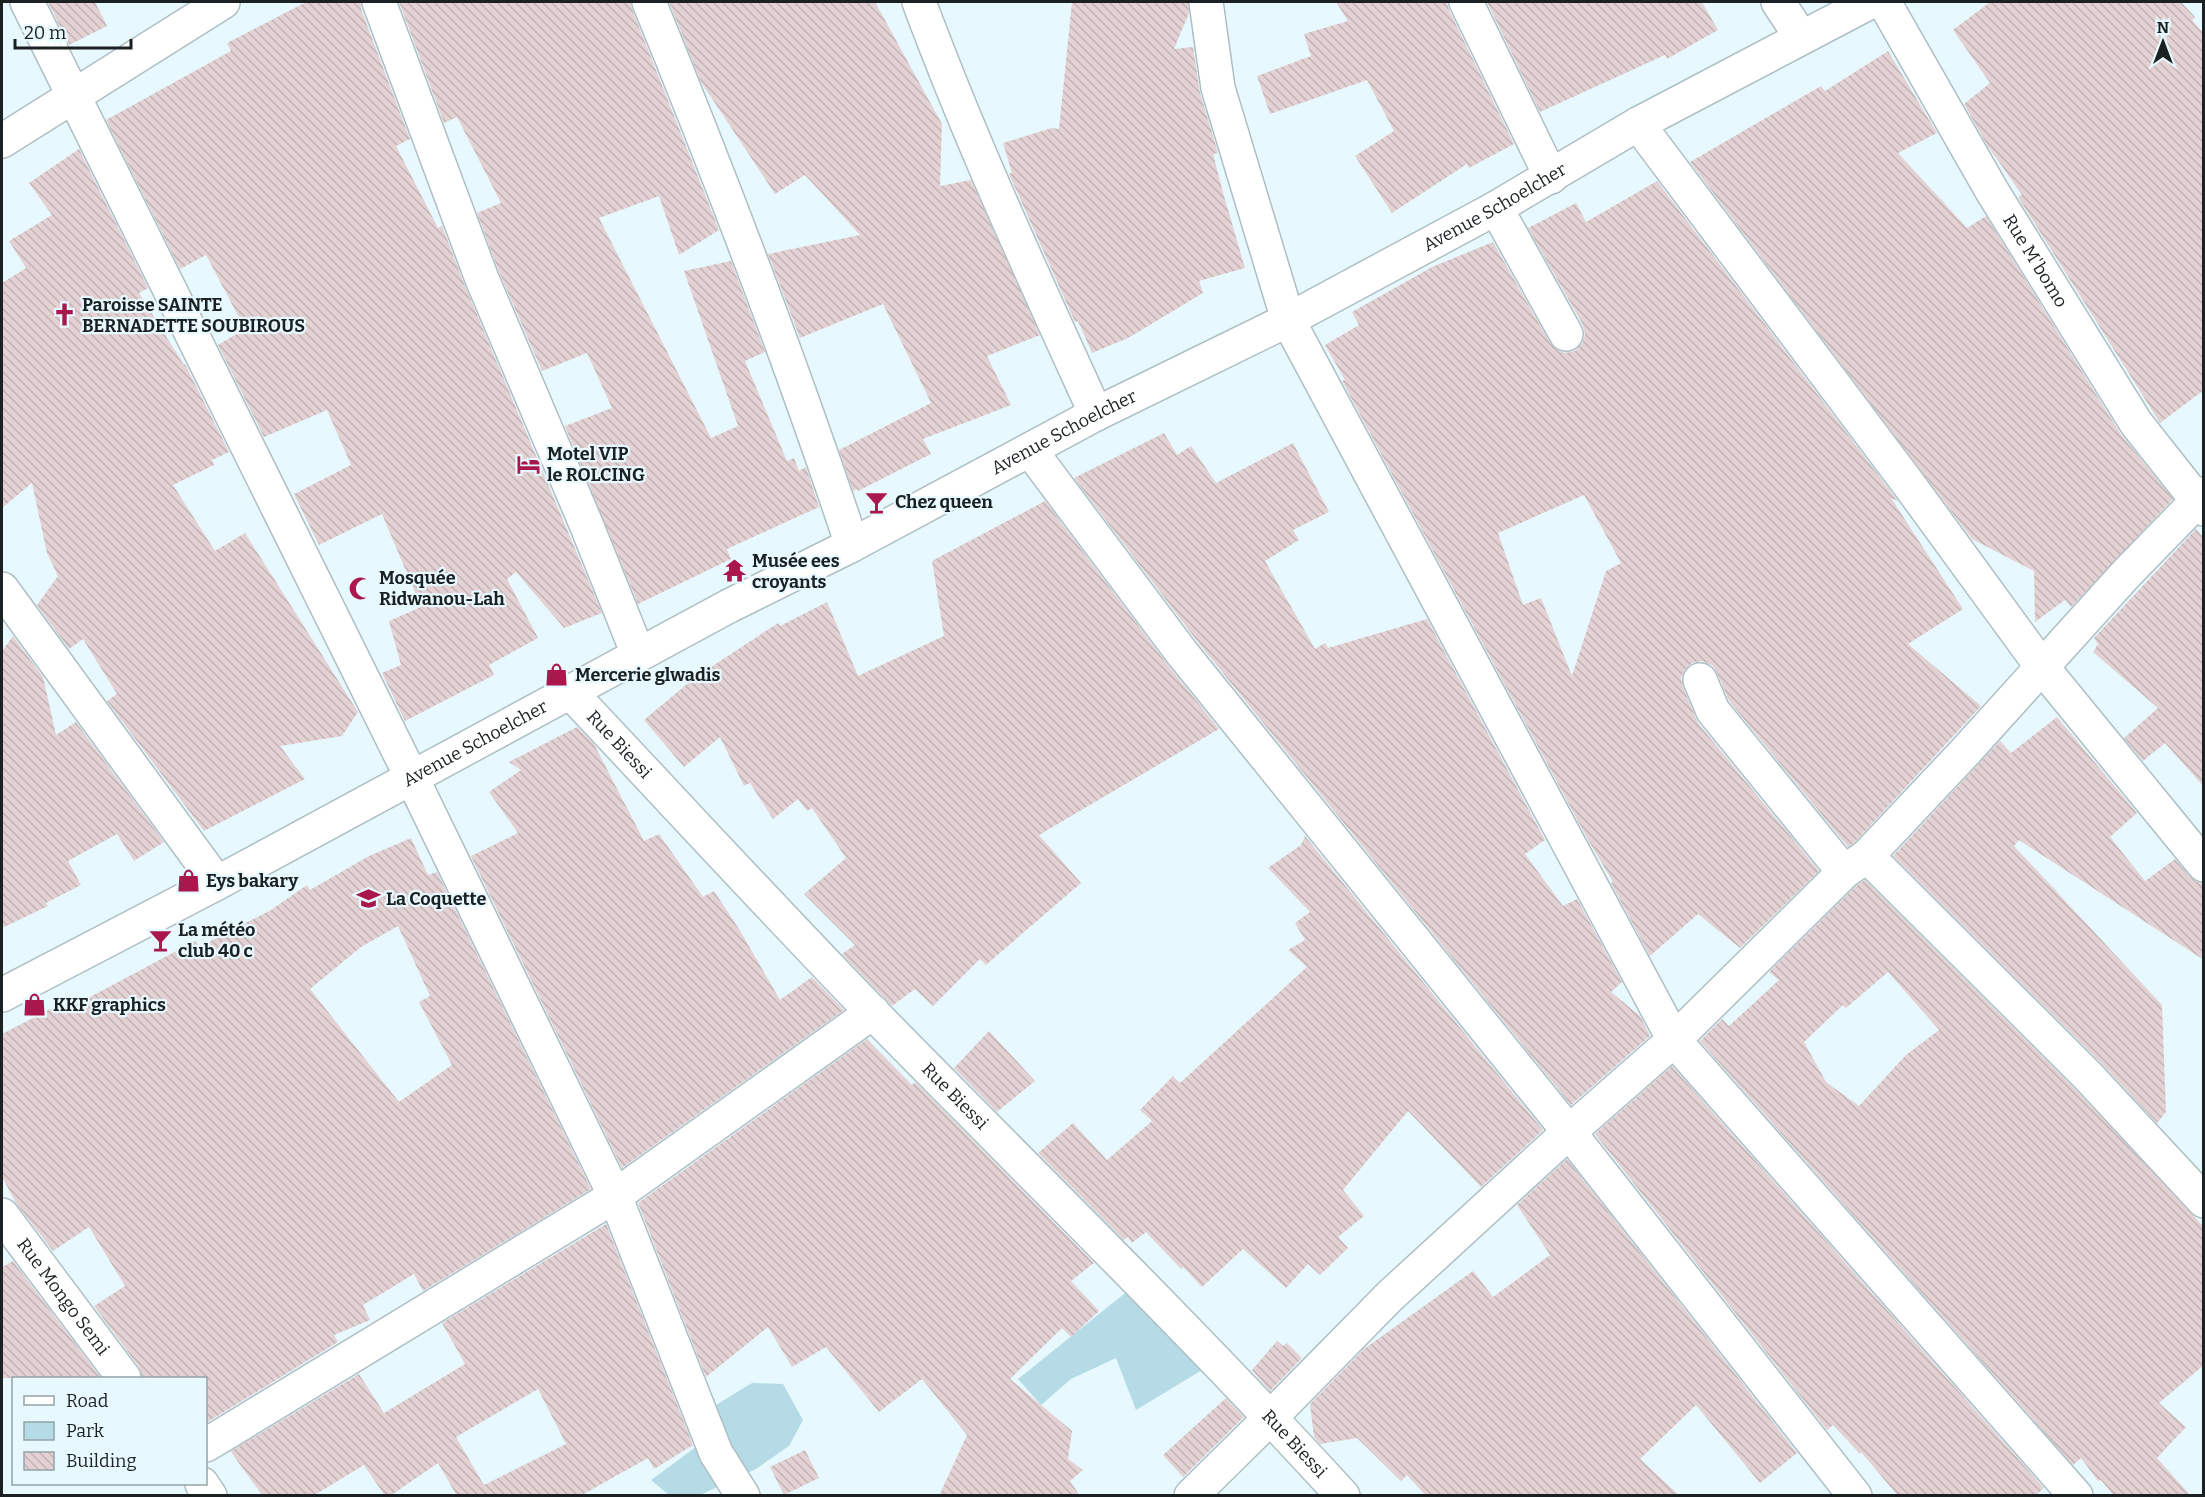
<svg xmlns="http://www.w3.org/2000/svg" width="2205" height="1497" font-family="Bitter,serif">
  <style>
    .green { fill: #b4dbe6 }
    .building { fill: url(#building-back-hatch); fill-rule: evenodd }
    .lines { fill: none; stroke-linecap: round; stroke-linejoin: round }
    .street-casing { stroke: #aebfc4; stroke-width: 36 }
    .street { stroke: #fff; stroke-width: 33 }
    .labels { text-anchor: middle; stroke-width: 4.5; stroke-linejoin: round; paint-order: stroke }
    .street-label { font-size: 18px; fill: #1b2123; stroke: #e7f9fe }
    .poi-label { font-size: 18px; font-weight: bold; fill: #1b2123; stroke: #e7f9fe; text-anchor: start }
  </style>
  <defs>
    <pattern id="building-back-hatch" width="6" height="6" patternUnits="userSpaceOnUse" patternTransform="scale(1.5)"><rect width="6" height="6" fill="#e3d1d3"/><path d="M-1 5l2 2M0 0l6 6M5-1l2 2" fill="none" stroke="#c2b3b5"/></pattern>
  </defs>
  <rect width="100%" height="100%" fill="#e7f9fe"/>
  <g class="green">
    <polygon points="1129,1290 1202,1370 1136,1410 1116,1358 1071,1379 1041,1405 1018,1379"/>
    <polygon points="752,1383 783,1384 803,1420 789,1446 756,1469 700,1495 669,1495 651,1480 696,1447 720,1439 716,1405"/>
  </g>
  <g class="building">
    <polygon points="48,2 95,2 107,26 69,45"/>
    <polygon points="306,2 361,2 361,9 410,139 396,146 438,228 442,226 465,286 602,613 564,628 516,572 507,579 538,638 489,665 494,675 405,721 382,673 401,665 389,621 421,607 382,514 319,545 294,494 351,465 327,410 264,437 218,345 245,329 206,255 180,269 106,120 231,51 227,43"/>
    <polygon points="399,2 631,2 632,9 719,230 679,255 659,196 599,218 711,438 738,426 684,271 731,261 765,352 745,361 787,461 794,458 799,471 806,467 819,507 727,549 731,559 638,604 565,426 612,408 587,353 542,371 499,272 477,213 501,203 457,117 444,123"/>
    <polygon points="669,2 875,2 942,124 940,186 971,180 1040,335 987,356 1011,405 923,439 931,454 858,491 857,489 853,491 839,450 931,403 883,304 800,338 768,254 860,235 805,175 775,194 701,82"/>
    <polygon points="1072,2 1188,2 1189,13 1174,49 1193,47 1200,93 1218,153 1213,154 1224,196 1245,268 1199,281 1203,293 1128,338 1092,353 1078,321 1075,322 1009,174 1012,173 1003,143 1052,128 1059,129"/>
    <polygon points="1336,2 1447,2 1449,10 1514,144 1469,168 1467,164 1392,213 1355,156 1394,131 1367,80 1270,114 1257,76 1311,56 1304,34 1348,21"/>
    <polygon points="1487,2 1702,2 1718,30 1667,59 1665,55 1540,112"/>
    <polygon points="1990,2 2181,2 2195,17 2192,20 2204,34 2204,390 2160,423 2018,197 2022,195 1987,145 1964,104 1990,83 1953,30"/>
    <polygon points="1888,51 1937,133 1898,153 1967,228 1986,216 2120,433 2173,499 2071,607 2065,600 2035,622 2034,571 1972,539 1690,162 1821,86 1825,91"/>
    <polygon points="79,149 148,288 139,293 184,365 185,364 229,452 212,460 214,465 173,485 215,551 245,533 358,712 342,736 280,746 305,779 204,831 107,701 117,694 83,639 69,649 37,605 58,576 47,553 32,483 2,508 2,283 26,268 9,241 52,215 29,183"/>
    <path d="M1657,181L1898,501L1891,498L1963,609L1908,644L1981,706L1855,842L1848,847L1729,701L1717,673L1712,665L1702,661L1692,663L1685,669L1681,678L1683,687L1698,723L1819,871L1740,948L1698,914L1650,956L1611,883L1613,882L1587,838L1342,381L1345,380L1325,345L1359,325L1352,312L1432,267L1493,242L1550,343L1557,350L1565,353L1575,351L1582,343L1585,335L1583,325L1528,228L1576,203L1586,222ZM1584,495L1621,563L1606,571L1572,676L1541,598L1523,605L1498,533Z"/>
    <polygon points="1164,433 1177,455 1191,446 1216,483 1293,443 1329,512 1293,530 1299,540 1265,561 1315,649 1325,643 1328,648 1427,619 1545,840 1525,854 1563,906 1577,899 1622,982 1611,992 1640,1016 1650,1036 1571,1105 1197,641 1074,478"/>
    <polygon points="1045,501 1167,664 1219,729 1039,835 1081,883 986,965 980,959 933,1006 915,989 892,1006 842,954 855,945 804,894 846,858 812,808 807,811 798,799 773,819 750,783 744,786 720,737 684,767 644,720 693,679 778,623 780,626 827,602 858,676 944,636 932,561"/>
    <polygon points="2196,529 2204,538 2204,787 2165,743 2143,761 2124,738 2158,708 2093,652 2098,644 2094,638"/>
    <polygon points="13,636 43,677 56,735 76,722 164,842 134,861 117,834 68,861 81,885 46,903 48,906 2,928 2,651"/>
    <polygon points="2057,717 2137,813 2110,837 2145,881 2175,859 2190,877 2197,882 2204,883 2204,960 2019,840 2014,846 2162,1005 2166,1112 2157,1123 2100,1062 1893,856 2000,741 2011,753"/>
    <polygon points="577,727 594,744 644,841 659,834 703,897 714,891 739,929 780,1000 812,977 844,1010 622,1168 471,856 518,833 489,792 521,770 509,762"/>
    <polygon points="1305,836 1543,1130 1481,1187 1408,1111 1343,1190 1364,1216 1338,1237 1348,1248 1320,1275 1308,1264 1286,1288 1243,1249 1202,1287 1183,1267 1181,1269 1146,1232 1132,1243 1128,1237 1124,1240 1038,1153 1073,1123 1107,1160 1152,1121 1140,1110 1173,1076 1180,1083 1307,967 1288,950 1305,940 1295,923 1310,912 1268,868 1301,845"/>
    <path d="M411,838L428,875L437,872L591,1189L423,1291L414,1274L363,1305L370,1320L334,1335L338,1342L206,1423V1378H142L139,1367L94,1306L125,1286L89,1227L53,1251L16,1203L2,1177V1034L58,1005L77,1004L195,941L199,947L271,910L307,885L310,890L369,856ZM398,926L430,996L419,1002L452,1065L399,1102L310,989L361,947Z"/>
    <path d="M1865,880L2074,1088L2204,1227V1365L2159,1403L2186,1427L2157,1458L2191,1496H2114L2101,1480L2098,1481L2081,1458L2073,1465L1700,1041L1722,1019L1729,1026L1779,980L1769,972L1856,886ZM1888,972L1939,1030L1906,1055L1859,1106L1826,1082L1804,1042L1843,1005L1846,1008Z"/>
    <polygon points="989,1031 1035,1081 997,1112 954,1068"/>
    <polygon points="867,1039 912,1085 915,1082 1094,1263 1071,1281 1099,1311 1071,1337 1062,1328 1010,1379 1072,1431 1068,1459 1083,1470 1070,1481 1080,1496 939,1496 967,1435 922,1379 879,1412 826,1347 792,1367 768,1327 706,1377 638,1203"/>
    <polygon points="1672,1066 2044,1488 2035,1496 1898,1496 1861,1452 1860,1454 1833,1425 1827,1430 1595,1134"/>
    <polygon points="1567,1159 1797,1453 1760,1483 1696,1405 1640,1459 1680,1496 1426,1496 1407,1475 1401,1481 1357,1438 1320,1444 1314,1437 1310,1404 1364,1349 1473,1271 1493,1297 1550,1255 1517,1205"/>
    <path d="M606,1224L693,1445L654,1469L648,1458L580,1496H457L438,1463L390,1496H385L364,1465L313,1496H263L233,1455L231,1451L359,1374L384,1413L465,1364L442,1323ZM538,1389L566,1444L484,1485L456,1437Z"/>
    <polygon points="13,1261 101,1378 2,1378 2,1267"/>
    <polygon points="1277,1341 1283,1346 1287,1343 1302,1358 1270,1391 1252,1370"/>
    <polygon points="1226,1398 1244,1417 1183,1477 1163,1455"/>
    <polygon points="805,1450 819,1478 784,1495 770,1467"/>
  </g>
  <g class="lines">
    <defs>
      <g id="street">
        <polyline points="27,2 412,778 615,1196 716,1453 743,1496"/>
        <polyline points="379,2 482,279 586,524 638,654"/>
        <path d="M649,2C722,181 791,361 852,545"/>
        <path d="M919,2C971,142 1034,278 1096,414"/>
        <polyline points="1206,2 1218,88 1288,320 1674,1040 2076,1496"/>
        <polyline points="1466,2 1551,177"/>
        <polyline points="1778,2 1801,37"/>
        <path id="s1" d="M1884,2L1992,191L2136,423L2204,509"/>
        <polyline points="1638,124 1907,482 2042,667 2204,865"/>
        <polyline points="2,141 223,2"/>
        <polyline points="1496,208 1566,334"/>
        <polyline points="1030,450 1182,653 1569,1132 1855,1496"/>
        <polyline points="2,589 217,883"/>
        <polyline points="1700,680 1713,711 1844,872"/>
        <path id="s2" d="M570,692C671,799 771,908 874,1014C1031,1174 1191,1330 1343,1496"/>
        <polyline points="1867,856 2087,1075 2204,1201"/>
        <path id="s3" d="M2,995L217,883L729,606L852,545L1096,414L1288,320L1496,208L1638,124L1870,2"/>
        <path id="s4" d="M2,1215L124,1378"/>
        <polyline points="206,1445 615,1196 873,1012"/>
        <polyline points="202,1484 210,1496"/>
        <polyline points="1191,1496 1271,1417 1390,1296 1569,1132 1674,1040 1844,872 1867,856 1965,752 2126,574 2204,494"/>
      </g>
    </defs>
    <use href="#street" class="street-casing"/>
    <use href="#street" class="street"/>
  </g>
  <defs>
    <symbol id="church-bare" viewBox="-9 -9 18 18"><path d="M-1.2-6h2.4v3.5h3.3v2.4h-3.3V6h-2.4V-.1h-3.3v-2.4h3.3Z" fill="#aa174c" stroke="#e7f9fe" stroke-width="2.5" paint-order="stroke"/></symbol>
    <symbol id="hotel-bare" viewBox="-9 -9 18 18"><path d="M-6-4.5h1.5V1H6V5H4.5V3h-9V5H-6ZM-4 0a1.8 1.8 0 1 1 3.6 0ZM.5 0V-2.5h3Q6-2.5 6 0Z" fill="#aa174c" stroke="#e7f9fe" stroke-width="2.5" paint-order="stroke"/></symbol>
    <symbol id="bar-bare" viewBox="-9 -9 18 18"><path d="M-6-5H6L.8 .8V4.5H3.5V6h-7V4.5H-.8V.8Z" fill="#aa174c" stroke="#e7f9fe" stroke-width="2.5" paint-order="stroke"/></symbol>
    <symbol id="temple-bare" viewBox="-9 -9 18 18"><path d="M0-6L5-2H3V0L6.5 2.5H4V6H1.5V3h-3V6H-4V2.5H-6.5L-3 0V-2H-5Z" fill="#aa174c" stroke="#e7f9fe" stroke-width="2.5" paint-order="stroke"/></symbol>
    <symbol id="mosque-bare" viewBox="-9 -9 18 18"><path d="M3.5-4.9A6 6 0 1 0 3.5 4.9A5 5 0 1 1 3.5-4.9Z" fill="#aa174c" stroke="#e7f9fe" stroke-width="2.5" paint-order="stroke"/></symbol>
    <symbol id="shop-bare" viewBox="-9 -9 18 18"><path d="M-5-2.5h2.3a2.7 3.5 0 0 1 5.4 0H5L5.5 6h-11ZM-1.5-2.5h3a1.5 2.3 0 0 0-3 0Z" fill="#aa174c" stroke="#e7f9fe" stroke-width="2.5" paint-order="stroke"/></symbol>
    <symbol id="school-bare" viewBox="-9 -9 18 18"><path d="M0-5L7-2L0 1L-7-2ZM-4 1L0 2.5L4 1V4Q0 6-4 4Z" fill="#aa174c" stroke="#e7f9fe" stroke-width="2.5" paint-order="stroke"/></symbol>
  </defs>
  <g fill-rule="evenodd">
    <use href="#church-bare" x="48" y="298" width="33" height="33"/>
    <use href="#hotel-bare" x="512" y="448" width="33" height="33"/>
    <use href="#bar-bare" x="860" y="486" width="33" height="33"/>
    <use href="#temple-bare" x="718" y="554" width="33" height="33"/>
    <use href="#mosque-bare" x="344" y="572" width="33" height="33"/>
    <use href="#shop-bare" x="540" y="658" width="33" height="33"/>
    <use href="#shop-bare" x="172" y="864" width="33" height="33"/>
    <use href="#school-bare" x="352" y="882" width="33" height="33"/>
    <use href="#bar-bare" x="144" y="924" width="33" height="33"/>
    <use href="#shop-bare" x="18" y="988" width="33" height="33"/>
  </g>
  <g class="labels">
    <g class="street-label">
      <text dy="6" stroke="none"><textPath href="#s3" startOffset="1688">Avenue Schoelcher</textPath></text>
      <text dy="6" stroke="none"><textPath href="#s1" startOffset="300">Rue M'bomo</textPath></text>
      <text dy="6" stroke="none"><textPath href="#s3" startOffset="1202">Avenue Schoelcher</textPath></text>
      <text dy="6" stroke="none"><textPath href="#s3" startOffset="536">Avenue Schoelcher</textPath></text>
      <text dy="6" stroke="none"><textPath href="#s2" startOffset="72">Rue Biessi</textPath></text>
      <text dy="6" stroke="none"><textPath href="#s2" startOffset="558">Rue Biessi</textPath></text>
      <text dy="6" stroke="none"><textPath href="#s4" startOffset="102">Rue Mongo Semi</textPath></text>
      <text dy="6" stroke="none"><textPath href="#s2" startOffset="1044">Rue Biessi</textPath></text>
    </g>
    <g class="poi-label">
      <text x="82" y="311">Paroisse SAINTE<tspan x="82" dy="21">BERNADETTE SOUBIROUS</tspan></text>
      <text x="547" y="460">Motel VIP<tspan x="547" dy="21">le ROLCING</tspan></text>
      <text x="895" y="508">Chez queen</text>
      <text x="752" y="567">Musée ees<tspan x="752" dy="21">croyants</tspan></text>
      <text x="379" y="584">Mosquée<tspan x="379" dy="21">Ridwanou-Lah</tspan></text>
      <text x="575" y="681">Mercerie glwadis</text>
      <text x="206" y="887">Eys bakary</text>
      <text x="386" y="905">La Coquette</text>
      <text x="178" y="936">La météo<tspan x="178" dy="21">club 40 c</tspan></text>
      <text x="53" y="1011">KKF graphics</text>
    </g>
  </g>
  <rect width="2205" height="1497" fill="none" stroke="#1b2123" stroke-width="6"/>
  <rect x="12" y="1377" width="195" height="108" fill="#e7f9fe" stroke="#95a3a6" stroke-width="1.5"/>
  <rect x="24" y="1396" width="30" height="9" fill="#ffffff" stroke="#95a3a6" stroke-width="1.5"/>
  <text x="66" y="1407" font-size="18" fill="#1b2123">Road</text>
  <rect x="24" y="1422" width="30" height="18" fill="#b4dbe6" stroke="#95a3a6" stroke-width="1.5"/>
  <text x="66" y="1437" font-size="18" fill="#1b2123">Park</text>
  <rect x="24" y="1452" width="30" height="18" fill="url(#building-back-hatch)" stroke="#95a3a6" stroke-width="1.5"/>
  <text x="66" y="1467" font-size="18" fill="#1b2123">Building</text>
  <g transform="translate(2163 42)" stroke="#e7f9fe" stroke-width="4.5" paint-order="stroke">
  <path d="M0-4.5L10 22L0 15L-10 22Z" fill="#1b2123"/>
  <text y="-9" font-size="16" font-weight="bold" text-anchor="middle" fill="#1b2123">N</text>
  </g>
  <path d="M15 39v9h116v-9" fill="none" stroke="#1b2123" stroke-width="3"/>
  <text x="24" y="39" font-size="18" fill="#1b2123" stroke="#e7f9fe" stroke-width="4.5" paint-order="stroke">20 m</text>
</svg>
